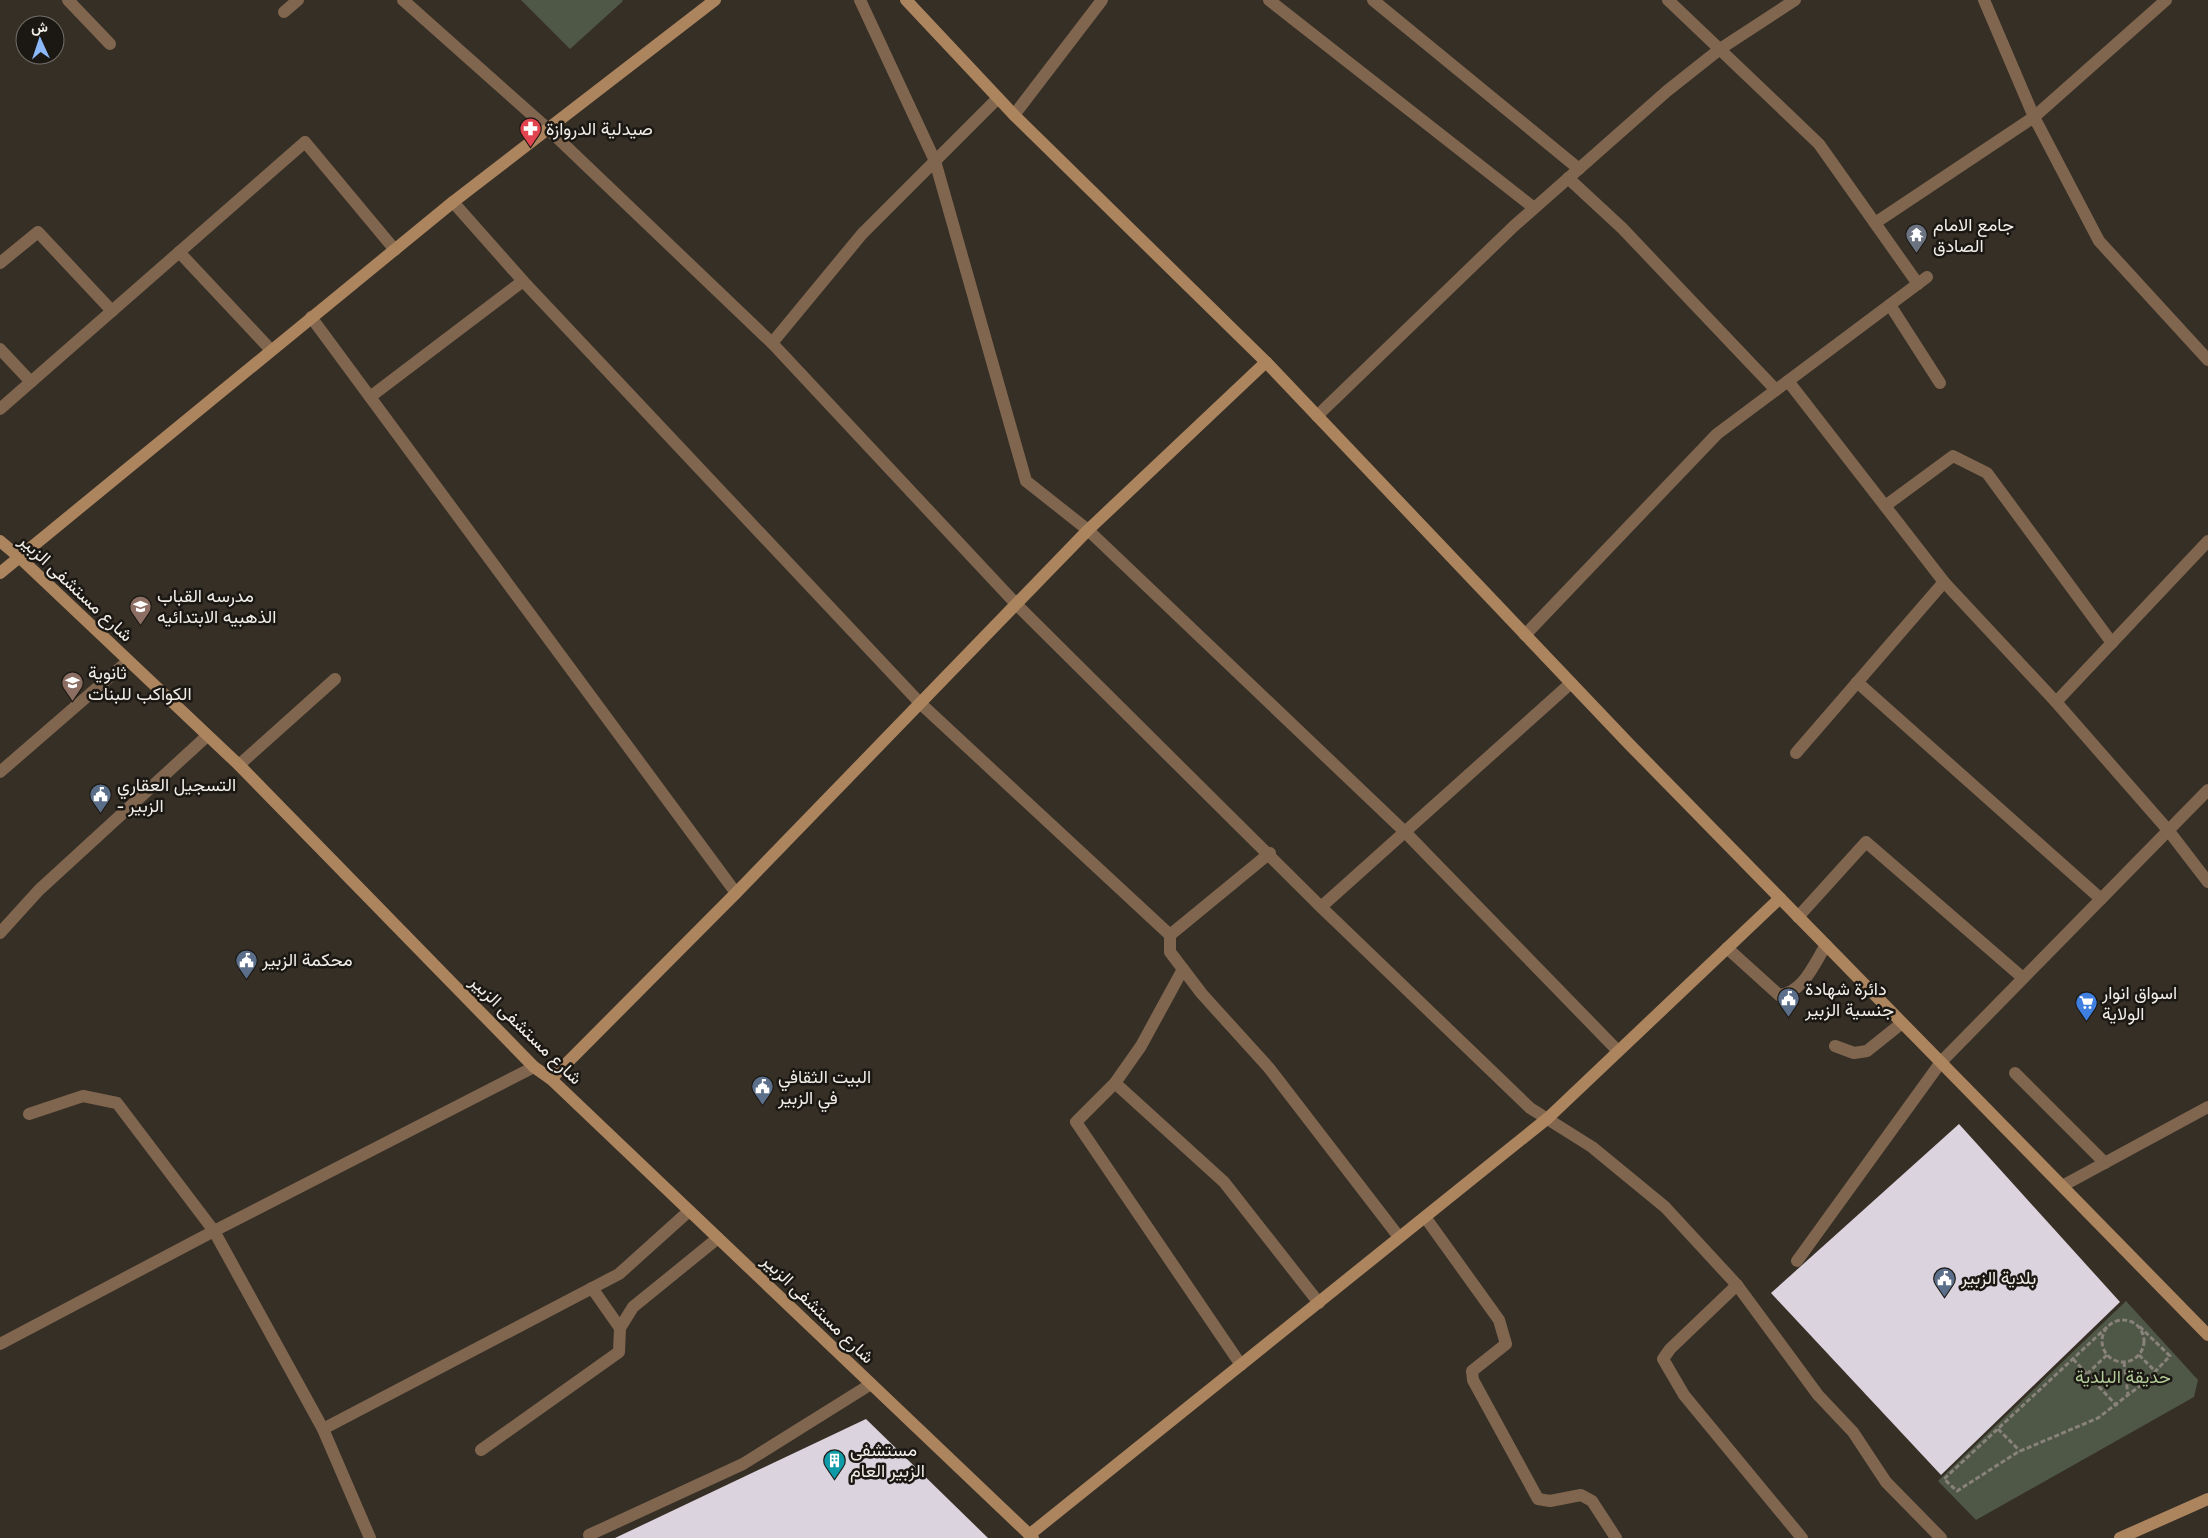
<svg xmlns="http://www.w3.org/2000/svg" width="2208" height="1538" font-family="'Golos Text',Vazirmatn,sans-serif">
  <style>
    .green { fill: #4f5847 }
    .building { fill: #dbd3de }
    .lines { fill: none; stroke-linecap: round; stroke-linejoin: round }
    .path { stroke: #88827a; stroke-width: 3; stroke-dasharray: 5 2.5; stroke-linecap: butt }
    .lane { stroke: #80664f; stroke-width: 12 }
    .street { stroke: #80664f; stroke-width: 12 }
    .secondary { stroke: #ac845e; stroke-width: 12 }
    .labels { text-anchor: middle; stroke-width: 5; stroke-linejoin: round; paint-order: stroke }
    .poi-label { font-size: 18px; fill: #f1ede7; stroke: #1b1814; text-anchor: start }
    .street-label { font-size: 18px; fill: #f1ede7; stroke: #1b1814 }
    .park-label { font-size: 18px; fill: #b1cc98; stroke: #1b1814 }
  </style>
  <rect width="100%" height="100%" fill="#362f26"/>
  <g class="green">
    <polygon points="521,0 622,0 623,1 570,49"/>
    <polygon points="2126,1301 2198,1380 2194,1397 1976,1520 1938,1481"/>
  </g>
  <g class="building">
    <polygon points="1959,1124 2120,1302 1941,1475 1771,1293"/>
    <polygon points="866,1419 988,1538 615,1538"/>
  </g>
  <g class="lines">
    <g class="path">
      <circle cx="2123" cy="1341" r="21"/>
      <polyline points="2107,1327 1944,1479 1957,1491 2018,1452 2098,1418 2145,1382 2170,1356 2138,1325"/>
      <polyline points="2139,1355 2155,1371"/>
      <polyline points="2073,1359 2117,1406"/>
      <polyline points="2124,1362 2128,1395"/>
      <polyline points="2087,1374 2108,1354"/>
      <polyline points="1998,1429 2020,1451"/>
    </g>
    <g class="lane">
      <polyline points="1890,305 1940,383"/>
      <polyline points="239,765 335,679"/>
      <polyline points="0,933 39,890 207,736"/>
      <path d="M1727,948L1779,995C1803,993 1814,964 1826,945"/>
      <polyline points="1835,1046 1854,1053 1867,1051 1902,1023"/>
      <polyline points="2015,1073 2105,1163"/>
      <polyline points="29,1114 83,1096 117,1103 214,1231"/>
      <polyline points="1797,1261 1941,1062"/>
    </g>
    <g class="street">
      <polyline points="68,0 110,44"/>
      <polyline points="403,0 548,129 772,343 1017,605 1321,907 1530,1108 1592,1147 1665,1207 1737,1285 1818,1395 1853,1432 1886,1482 1941,1538"/>
      <polyline points="860,0 935,161 1026,481 1088,530 1405,832 1618,1051"/>
      <polyline points="1269,0 1534,208"/>
      <polyline points="1373,0 1579,169"/>
      <polyline points="1668,0 1819,144 1918,284"/>
      <polyline points="1984,0 2034,117 2099,241 2208,360"/>
      <polyline points="284,12 298,0"/>
      <polyline points="1014,115 1102,0"/>
      <polyline points="1568,178 1622,228 1776,390"/>
      <polyline points="453,202 523,281 920,703 1170,935"/>
      <polyline points="1875,223 2034,117 2166,0"/>
      <polyline points="179,252 271,350"/>
      <polyline points="0,263 38,232 112,311"/>
      <polyline points="311,317 736,893"/>
      <polyline points="772,343 862,234 998,98"/>
      <polyline points="0,349 31,382"/>
      <polyline points="1788,381 1944,582 2056,702 2168,830 2208,882"/>
      <polyline points="370,397 523,281"/>
      <polyline points="0,409 305,142 395,250"/>
      <polyline points="1317,416 1514,226 1667,91 1720,49 1795,0"/>
      <polyline points="1885,506 1953,456 1987,473 2112,643"/>
      <polyline points="1525,635 1717,434 1927,277"/>
      <polyline points="1857,682 2101,899"/>
      <polyline points="2056,702 2208,541"/>
      <polyline points="1796,753 1944,582"/>
      <polyline points="0,772 128,661"/>
      <polyline points="1270,853 1170,935 1170,952 1202,994 1269,1068 1399,1237"/>
      <polyline points="1321,907 1571,683"/>
      <polyline points="1798,917 1866,842 2023,978"/>
      <polyline points="1183,969 1141,1046 1115,1083 1076,1122 1241,1365"/>
      <polyline points="1941,1062 2208,790"/>
      <polyline points="1115,1083 1224,1182 1319,1303"/>
      <polyline points="2064,1185 2208,1107"/>
      <polyline points="1425,1217 1499,1320 1506,1344 1472,1371 1473,1380 1538,1499 1550,1501 1581,1495 1592,1501 1616,1538"/>
      <polyline points="214,1231 323,1429 370,1538"/>
      <polyline points="1737,1285 1670,1349 1663,1359 1684,1395 1802,1538"/>
      <polyline points="592,1288 620,1328"/>
      <polyline points="0,1344 214,1231 534,1067"/>
      <polyline points="323,1429 619,1274 689,1211"/>
      <polyline points="481,1450 619,1352 620,1328 633,1307 718,1238"/>
      <polyline points="589,1535 743,1464 871,1384"/>
    </g>
    <g class="secondary">
      <polyline points="906,0 1014,115 1266,362 1630,745 2208,1335"/>
      <polyline points="0,541 19,557 239,765 534,1067 551,1079 1033,1538"/>
      <polyline points="0,573 453,202 715,0"/>
      <polyline points="551,1079 736,893 1088,530 1266,362"/>
      <polyline points="1029,1535 1548,1118 1780,898"/>
      <polyline points="2120,1538 2208,1499"/>
    </g>
  </g>
  <defs>
    <symbol id="pharmacy-pin" viewBox="-11 -11 22 30"><path d="M0 17L-7.5 6A9.5 9.5 0 1 1 7.5 6Z" fill="#e0444e" stroke="#1b1814"/><path d="M-2-6h4v4h4v4h-4v4h-4v-4h-4v-4h4Z" fill="#fff"/></symbol>
    <symbol id="temple-pin" viewBox="-11 -11 22 30"><path d="M0 17L-7.5 6A9.5 9.5 0 1 1 7.5 6Z" fill="#6b7280" stroke="#1b1814"/><path d="M0-6L5-2H3V0L6.5 2.5H4V6H1.5V3h-3V6H-4V2.5H-6.5L-3 0V-2H-5Z" fill="#fff"/></symbol>
    <symbol id="school-pin" viewBox="-11 -11 22 30"><path d="M0 17L-7.5 6A9.5 9.5 0 1 1 7.5 6Z" fill="#8d6e63" stroke="#1b1814"/><path d="M0-5L7-2L0 1L-7-2ZM-4 1L0 2.5L4 1V4Q0 6-4 4Z" fill="#fff"/></symbol>
    <symbol id="civic-pin" viewBox="-11 -11 22 30"><path d="M0 17L-7.5 6A9.5 9.5 0 1 1 7.5 6Z" fill="#5c6f8a" stroke="#1b1814"/><path d="M-.6-6.5H3V-4.5H.6V-3L4-1V1h2V6H-6V1h2V-1L-.6-3ZM-1.2 2.5V6h2.4V2.5Z" fill="#fff"/></symbol>
    <symbol id="supermarket-pin" viewBox="-11 -11 22 30"><path d="M0 17L-7.5 6A9.5 9.5 0 1 1 7.5 6Z" fill="#3f7fe0" stroke="#1b1814"/><path d="M-6-5.5h2.5l.6 2H6L4.5 2H-2.5L-4.4-4H-6ZM-1.5 3.2a1.3 1.3 0 1 0 .1 0ZM3 3.2a1.3 1.3 0 1 0 .1 0Z" fill="#fff"/></symbol>
    <symbol id="building-pin" viewBox="-11 -11 22 30"><path d="M0 17L-7.5 6A9.5 9.5 0 1 1 7.5 6Z" fill="#0f9aa8" stroke="#1b1814"/><path d="M-4-6H4V6H1V3H-1V6H-4ZM-2.5-4.3h1.7v1.8h-1.7ZM.8-4.3h1.7v1.8H.8ZM-2.5-1h1.7V.8h-1.7ZM.8-1h1.7V.8H.8Z" fill="#fff"/></symbol>
  </defs>
  <g fill-rule="evenodd">
    <use href="#pharmacy-pin" x="518" y="116" width="25" height="34"/>
    <use href="#temple-pin" x="1904" y="222" width="25" height="34"/>
    <use href="#school-pin" x="128" y="594" width="25" height="34"/>
    <use href="#school-pin" x="60" y="670" width="25" height="34"/>
    <use href="#civic-pin" x="88" y="782" width="25" height="34"/>
    <use href="#civic-pin" x="234" y="948" width="25" height="34"/>
    <use href="#civic-pin" x="1776" y="986" width="25" height="34"/>
    <use href="#supermarket-pin" x="2074" y="990" width="25" height="34"/>
    <use href="#civic-pin" x="750" y="1074" width="25" height="34"/>
    <use href="#civic-pin" x="1932" y="1266" width="25" height="34"/>
    <use href="#building-pin" x="822" y="1448" width="25" height="34"/>
  </g>
  <g class="labels">
    <g class="poi-label">
      <text x="546" y="135">صيدلية الدروازة</text>
      <text x="1933" y="231">جامع الامام<tspan x="1933" dy="21">الصادق</tspan></text>
      <text x="157" y="602">مدرسه القباب<tspan x="157" dy="21">الذهبيه الابتدائيه</tspan></text>
      <text x="88" y="679">ثانوية<tspan x="88" dy="21">الكواكب للبنات</tspan></text>
      <text x="117" y="791">التسجيل العقاري<tspan x="117" dy="21">- الزبير</tspan></text>
      <text x="262" y="966">محكمة الزبير</text>
      <text x="1805" y="995">دائرة شهادة<tspan x="1805" dy="21">جنسية الزبير</tspan></text>
      <text x="2102" y="999">اسواق انوار<tspan x="2102" dy="21">الولاية</tspan></text>
      <text x="778" y="1083">البيت الثقافي<tspan x="778" dy="21">في الزبير</tspan></text>
      <text x="1961" y="1284">بلدية الزبير</text>
      <text x="850" y="1456">مستشفى<tspan x="850" dy="21">الزبير العام</tspan></text>
    </g>
    <g class="street-label">
      <text transform="translate(76 588) rotate(43)" y="6">شارع مستشفى الزبير</text>
      <text transform="translate(526 1030) rotate(44)" y="6">شارع مستشفى الزبير</text>
      <text transform="translate(818 1309) rotate(44)" y="6">شارع مستشفى الزبير</text>
    </g>
    <g class="park-label">
      <text x="2123" y="1383">حديقة البلدية</text>
    </g>
  </g>
  <g transform="translate(40 40) rotate(357)"><circle r="24" fill="#1b1814" stroke="#716d68"/>
  <path d="M0-4L9 19L0 12L-9 19Z" fill="#8bb9fc"/>
  <text y="-8" font-size="14" font-weight="bold" text-anchor="middle" fill="#f1ede7">ش</text>
  </g>
</svg>
